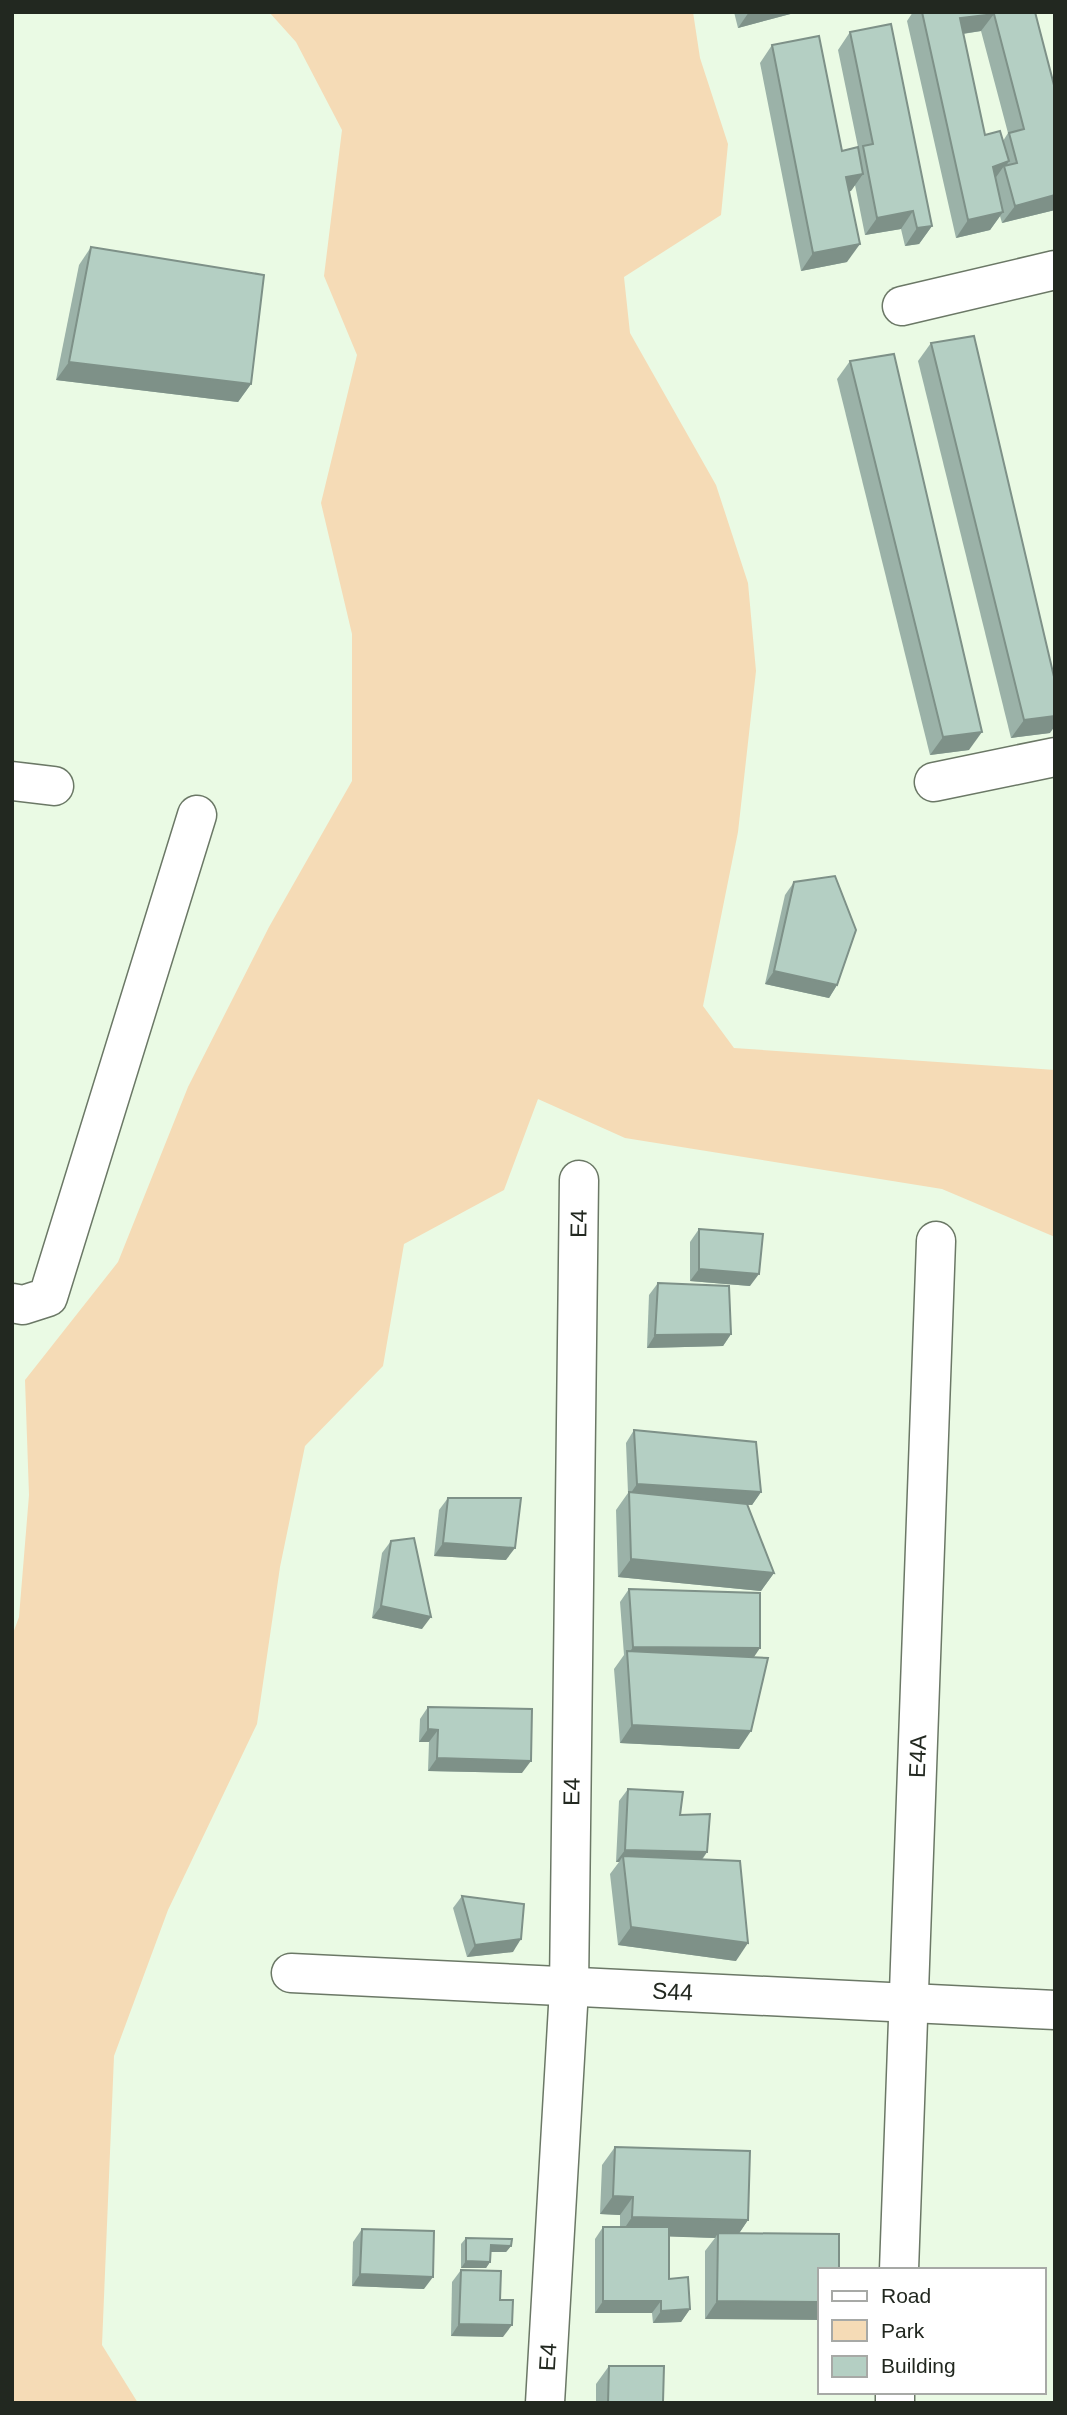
<svg xmlns="http://www.w3.org/2000/svg" width="1067" height="2415" font-family="Helvetica,sans-serif">
  <style>
    .green { fill: #f5dbb6 }
    .lines { fill: none; stroke-linecap: round; stroke-linejoin: round }
    .minor-casing { stroke: #6b7866; stroke-width: 41 }
    .minor { stroke: #fff; stroke-width: 38 }
    .wall { fill: #9bb2a8; fill-rule: evenodd }
    .shaded-wall { fill: #7e9188 }
    .building { fill: #b4cfc3; stroke: #7e9188; stroke-width: 2 }
    .labels { text-anchor: middle; stroke-width: 7; stroke-linejoin: round; paint-order: stroke }
    .street-label { font-size: 23px; fill: #222820; stroke: #fff }
  </style>
  <rect width="100%" height="100%" fill="#eafae4"/>
  <polygon class="green" points="269,12 693,12 700,58 728,144 721,215 624,277 630,333 716,485 748,583 756,671 738,832 703,1006 734,1048 1055,1070 1055,1237 942,1189 625,1138 538,1099 504,1190 404,1244 383,1366 305,1446 280,1567 257,1724 168,1910 114,2056 102,2345 138,2403 12,2403 12,1636 19,1617 29,1495 25,1380 118,1262 188,1087 269,927 352,781 352,634 321,503 357,355 324,276 342,130 296,42"/>
  <g class="lines">
    <defs>
      <g id="minor">
        <polyline points="902,306 1055,270"/>
        <polyline points="12,781 54,786"/>
        <polyline points="934,782 1055,757"/>
        <polyline points="12,1303 23,1305 48,1297 197,815"/>
        <path id="s1" d="M291,1973L1055,2010"/>
        <path id="s2" d="M899,2270L936,1241"/>
        <path id="s3" d="M545,2403L569,1989L579,1180"/>
        <polyline points="895,2403 895,2392"/>
      </g>
    </defs>
    <use href="#minor" class="minor-casing"/>
    <use href="#minor" class="minor"/>
  </g>
  <g class="wall">
    <polygon points="734,12 798,12 738,28"/>
    <path d="M913,12H1035L1055,89V210L1002,223L1000,216L990,230L956,238L907,21ZM981,31L1008,133L1003,141L985,135L963,34Z"/>
    <polygon points="850,32 932,226 919,244 905,246 901,229 865,235 855,185 849,192 847,262 801,271 760,63 772,45 842,151 859,152 838,50"/>
    <polygon points="91,247 251,384 238,402 56,380 79,265"/>
    <polygon points="931,343 1050,733 1011,738 918,361"/>
    <polygon points="850,361 969,750 930,755 837,379"/>
    <polygon points="794,882 837,985 829,998 765,984 785,895"/>
    <polygon points="699,1229 750,1286 690,1281 690,1242"/>
    <polygon points="658,1283 731,1334 723,1346 647,1348 649,1295"/>
    <polygon points="634,1430 761,1492 752,1505 747,1505 774,1573 761,1591 618,1577 616,1510 628,1493 626,1443"/>
    <polygon points="448,1498 506,1560 434,1556 439,1510"/>
    <polygon points="391,1541 422,1629 372,1618 382,1553"/>
    <polygon points="629,1589 753,1658 739,1749 620,1743 614,1669 624,1655 620,1602"/>
    <polygon points="428,1707 522,1773 428,1771 429,1742 419,1742 420,1719"/>
    <polygon points="628,1789 680,1815 707,1852 702,1860 736,1961 618,1945 610,1874 619,1862 616,1862 619,1801"/>
    <polygon points="462,1896 513,1952 467,1957 453,1908"/>
    <polygon points="615,2147 748,2220 739,2233 839,2234 705,2319 705,2251 715,2238 669,2236 669,2279 690,2309 681,2322 653,2323 652,2313 595,2313 595,2239 603,2227 620,2227 620,2215 600,2214 602,2165"/>
    <polygon points="362,2229 424,2289 352,2286 353,2242"/>
    <polygon points="466,2238 511,2246 506,2252 491,2252 490,2262 486,2268 461,2268 461,2244"/>
    <polygon points="461,2270 500,2300 503,2337 451,2336 452,2282"/>
    <polygon points="609,2366 663,2402 685,2403 596,2403 596,2384"/>
  </g>
  <g class="shaded-wall">
    <polygon points="749,12 798,12 738,28"/>
    <polygon points="994,14 981,31 947,36 960,18"/>
    <polygon points="1009,161 1005,168 1004,166 994,180 993,167"/>
    <polygon points="863,174 851,191 834,195 846,177"/>
    <polygon points="1055,195 1055,210 1002,223 1015,206"/>
    <polygon points="913,211 901,229 865,235 877,218"/>
    <polygon points="1003,212 990,230 956,238 968,220"/>
    <polygon points="932,226 919,244 905,246 917,228"/>
    <polygon points="860,244 847,262 801,271 813,253"/>
    <polygon points="69,362 251,384 238,402 56,380"/>
    <polygon points="1055,716 1055,726 1050,733 1011,738 1024,720"/>
    <polygon points="982,732 969,750 930,755 943,737"/>
    <polygon points="774,971 837,985 829,998 765,984"/>
    <polygon points="699,1269 759,1274 750,1286 690,1281"/>
    <polygon points="731,1334 723,1346 647,1348 655,1335"/>
    <polygon points="637,1484 761,1492 752,1505 628,1497"/>
    <polygon points="443,1543 515,1548 506,1560 434,1556"/>
    <polygon points="631,1559 774,1573 761,1591 618,1577"/>
    <polygon points="381,1606 431,1617 422,1629 372,1618"/>
    <polygon points="633,1647 760,1648 752,1660 627,1656"/>
    <polygon points="632,1725 751,1731 739,1749 620,1743"/>
    <polygon points="428,1729 438,1730 429,1742 419,1742"/>
    <polygon points="437,1758 531,1761 522,1773 428,1771"/>
    <polygon points="625,1850 707,1852 698,1864 623,1856 619,1862 616,1862"/>
    <polygon points="631,1927 748,1943 736,1961 618,1945"/>
    <polygon points="521,1939 513,1952 467,1957 475,1945"/>
    <polygon points="613,2196 633,2197 620,2215 600,2214"/>
    <polygon points="632,2217 748,2220 736,2238 718,2233 715,2238 620,2235"/>
    <polygon points="491,2245 511,2246 506,2252 486,2252"/>
    <polygon points="466,2261 490,2262 486,2268 461,2268"/>
    <polygon points="360,2274 433,2277 424,2289 352,2286"/>
    <polygon points="603,2301 661,2301 652,2313 595,2313"/>
    <polygon points="717,2301 820,2302 820,2320 705,2319"/>
    <polygon points="690,2309 681,2322 653,2323 661,2311"/>
    <polygon points="459,2324 512,2325 503,2337 451,2336"/>
  </g>
  <g class="building">
    <polygon points="922,12 1035,12 1055,89 1055,195 1015,206 1004,166 1017,163 1009,133 1024,129 994,14 960,18 985,135 1000,131 1009,161 993,167 1003,212 968,220"/>
    <polygon points="891,24 932,226 917,228 913,211 877,218 863,146 873,144 850,32"/>
    <polygon points="819,36 842,151 858,147 863,174 846,177 860,244 813,253 772,45"/>
    <polygon points="91,247 264,275 251,384 69,362"/>
    <polygon points="974,336 1055,681 1055,716 1024,720 931,343"/>
    <polygon points="894,354 982,732 943,737 850,361"/>
    <polygon points="835,876 856,930 837,985 774,971 794,882"/>
    <polygon points="699,1229 763,1234 759,1274 699,1269"/>
    <polygon points="658,1283 729,1286 731,1334 655,1335"/>
    <polygon points="634,1430 756,1442 761,1492 637,1484"/>
    <polygon points="629,1492 747,1504 774,1573 631,1559"/>
    <polygon points="448,1498 521,1498 515,1548 443,1543"/>
    <polygon points="414,1538 431,1617 381,1606 391,1541"/>
    <polygon points="629,1589 760,1593 760,1648 633,1647"/>
    <polygon points="627,1651 768,1658 751,1731 632,1725"/>
    <polygon points="428,1707 532,1709 531,1761 437,1758 438,1730 428,1729"/>
    <polygon points="628,1789 683,1792 680,1815 710,1814 707,1852 625,1850"/>
    <polygon points="623,1856 740,1861 748,1943 631,1927"/>
    <polygon points="462,1896 524,1904 521,1939 475,1945"/>
    <polygon points="615,2147 750,2151 748,2220 632,2217 633,2197 613,2196"/>
    <polygon points="603,2227 669,2227 669,2279 688,2277 690,2309 661,2311 661,2301 603,2301"/>
    <polygon points="362,2229 434,2231 433,2277 360,2274"/>
    <polygon points="718,2233 839,2234 839,2268 887,2269 887,2270 820,2270 820,2302 717,2301"/>
    <polygon points="466,2238 512,2239 511,2246 491,2245 490,2262 466,2261"/>
    <polygon points="461,2270 501,2271 500,2300 513,2300 512,2325 459,2324"/>
    <polygon points="609,2366 664,2366 663,2402 685,2403 608,2403"/>
  </g>
  <g class="labels">
    <g class="street-label">
      <text dy="8" stroke="none"><textPath href="#s3" startOffset="1180">E4</textPath></text>
      <text dy="8" stroke="none"><textPath href="#s2" startOffset="514">E4A</textPath></text>
      <text dy="8" stroke="none"><textPath href="#s3" startOffset="612">E4</textPath></text>
      <text dy="8" stroke="none"><textPath href="#s1" startOffset="382">S44</textPath></text>
      <text dy="8" stroke="none"><textPath href="#s3" startOffset="46">E4</textPath></text>
    </g>
  </g>
  <rect width="1067" height="2415" fill="none" stroke="#222820" stroke-width="28"/>
  <rect x="818" y="2268" width="228" height="126" fill="#ffffff" stroke="#a7a9a6" stroke-width="2"/>
  <rect x="832" y="2291" width="35" height="10" fill="#ffffff" stroke="#a7a9a6" stroke-width="2"/>
  <text x="881" y="2303" font-size="21" fill="#222820">Road</text>
  <rect x="832" y="2320" width="35" height="21" fill="#f5dbb6" stroke="#a7a9a6" stroke-width="2"/>
  <text x="881" y="2338" font-size="21" fill="#222820">Park</text>
  <rect x="832" y="2356" width="35" height="21" fill="#b4cfc3" stroke="#a7a9a6" stroke-width="2"/>
  <text x="881" y="2373" font-size="21" fill="#222820">Building</text>
</svg>
